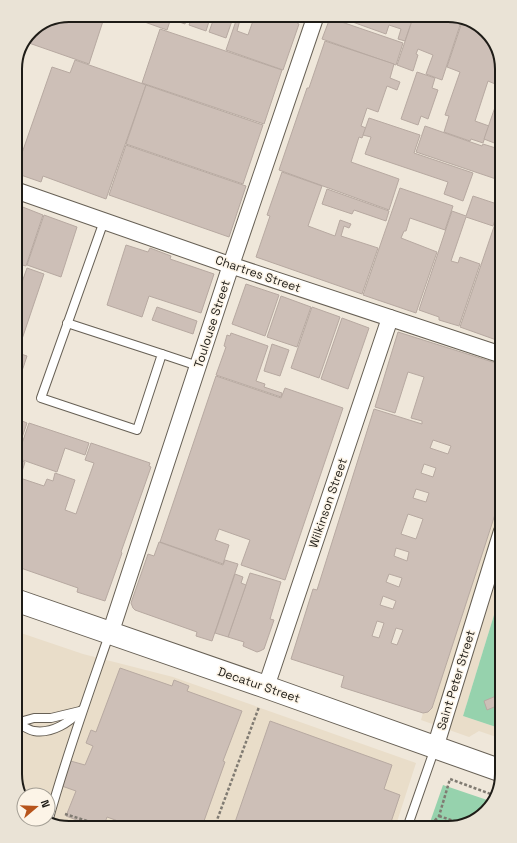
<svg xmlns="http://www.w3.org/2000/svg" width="517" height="843" font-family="'Space Grotesk',sans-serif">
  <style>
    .built { fill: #e9ddc9 }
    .green { fill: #96d2ad }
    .building { fill: #cdbfb7; stroke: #b7a9a1; fill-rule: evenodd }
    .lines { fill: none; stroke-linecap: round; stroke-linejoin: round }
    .lane-casing { stroke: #676055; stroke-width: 10 }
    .street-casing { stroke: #676055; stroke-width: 18 }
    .secondary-casing { stroke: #676055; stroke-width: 24 }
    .path { stroke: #807b72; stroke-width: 2.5; stroke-dasharray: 3 2; stroke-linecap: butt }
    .lane { stroke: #fff; stroke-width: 8 }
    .street { stroke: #fff; stroke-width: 16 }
    .secondary { stroke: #fff; stroke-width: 22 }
    .labels { text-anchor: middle; stroke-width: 3; stroke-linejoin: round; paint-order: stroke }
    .street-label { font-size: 12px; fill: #1e1c17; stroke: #fcf4e7 }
    .rim { fill: none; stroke: #1e1c17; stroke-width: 2 }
  </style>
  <rect width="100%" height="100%" fill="#efe7da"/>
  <g class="built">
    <polygon points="502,493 502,589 463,716 502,729 502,739 479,731 469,737 421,720 423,713 428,712 432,708"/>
    <polygon points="15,631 83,654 173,677 416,763 395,828 82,828 48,818 48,795 24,795 24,802 21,798 15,774"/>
  </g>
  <g class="green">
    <polygon points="502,589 502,729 463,716"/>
    <polygon points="443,785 493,802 472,822 448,828 428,828"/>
  </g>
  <g class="building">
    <polygon points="69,15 105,15 89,64 26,42 31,31"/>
    <polygon points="125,15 172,15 167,30"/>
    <polygon points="173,15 188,15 185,24 171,19"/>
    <polygon points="193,15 211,15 206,31 189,25"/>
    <polygon points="215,15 234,15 226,38 209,32"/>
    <polygon points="238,15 244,15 243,17 241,16 237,31 248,35 255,15 300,15 297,23 299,24 283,70 226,50"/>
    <polygon points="333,15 414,15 405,41 398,39 401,29 389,25 386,34"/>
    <polygon points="414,15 451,15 462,19 442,80 426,74 433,55 418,49 416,54 418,55 413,71 397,65"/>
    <polygon points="330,18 403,43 396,65 322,39"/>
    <polygon points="463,19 478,24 496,45 502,69 502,81 500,86 488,81 475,121 489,126 483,143 471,139 470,141 444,132 449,116 445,115 460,72 447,67"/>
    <polygon points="160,29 282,70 264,124 142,83"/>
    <polygon points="325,41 394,64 390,78 400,82 397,90 387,86 378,112 367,108 361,126 366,128 362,138 359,137 351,162 399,179 389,210 279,170 307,88 309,88"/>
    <polygon points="75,60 146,85 106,199 43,176 41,182 15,173 15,150 22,153 52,67 70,73"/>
    <polygon points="417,72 435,78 432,88 438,90 428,119 421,116 418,125 401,119"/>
    <polygon points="146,85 263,125 243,184 126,144"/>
    <polygon points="502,87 502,146 484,139"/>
    <polygon points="369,118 420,135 414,153 473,173 463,201 444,194 448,182 365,154 371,137 363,135"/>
    <polygon points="425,126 482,146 483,144 502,150 502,181 416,152"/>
    <polygon points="126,145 246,186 229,237 109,195"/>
    <polygon points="282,172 322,186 308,226 335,236 340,220 351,224 349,228 344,226 341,236 378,248 362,294 256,257 270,216 267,215"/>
    <polygon points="400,188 453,206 445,230 410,218 406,231 404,231 401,238 437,252 416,313 363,295"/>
    <polygon points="327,189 389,211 386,221 354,210 352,214 322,204"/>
    <polygon points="473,196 500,205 493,226 466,217 451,261 458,263 460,257 480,264 459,326 439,320 439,317 419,310 452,211 466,216"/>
    <polygon points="15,204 43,215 26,266 15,263"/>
    <polygon points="500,209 502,210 502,282 497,296 502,297 502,342 460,327"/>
    <polygon points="44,215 77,227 61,277 27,265"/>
    <polygon points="126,245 148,252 150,248 171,256 170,259 214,274 201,313 149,296 142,317 107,305"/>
    <polygon points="27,268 44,274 19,348 15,347 15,302"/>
    <polygon points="246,284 279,295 265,336 232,324"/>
    <polygon points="281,296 311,307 297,347 267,337"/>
    <polygon points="157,307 197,321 193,334 152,320"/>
    <polygon points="312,307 340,317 319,378 291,368"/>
    <polygon points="342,318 369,328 348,389 321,379"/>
    <path d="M398,332L502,365V493L432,708L428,712L423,713L341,687L344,676L291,659L313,589L317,590L374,409L422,424V421L411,418L424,377L408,372L395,413L375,407ZM433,440L451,446L448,454L430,448ZM424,464L436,468L433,477L421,473ZM416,489L429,493L426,502L413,498ZM408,514L423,519L416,539L401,534ZM396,548L409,552L407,561L394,556ZM389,574L402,578L399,587L386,582ZM383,596L396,601L393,609L380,605ZM377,621L384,623L379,638L372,636ZM396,628L403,630L397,645L391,643Z"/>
    <polygon points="231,333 268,346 256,381 265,384 264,387 282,393 281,397 216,375 226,347 224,346 227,335 230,336"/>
    <polygon points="272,344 289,350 280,376 264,371"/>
    <polygon points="15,352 27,356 19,380 15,379"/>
    <polygon points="216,376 281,398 285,388 343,408 285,580 241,565 250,540 219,529 215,540 229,545 223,564 160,542"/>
    <polygon points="15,418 27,423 15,458"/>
    <polygon points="29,423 89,443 85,455 65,448 57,472 17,458"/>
    <polygon points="91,443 150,463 149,466 151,467 121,552 122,553 105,601 77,592 78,588 15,566 16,459 25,462 20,478 44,486 47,479 53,481 55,473 75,480 65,510 76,514 94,463 85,460"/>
    <polygon points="159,542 223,565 225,560 238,564 212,641 196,636 197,632 135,610 133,608 131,603 148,554 154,556"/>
    <polygon points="250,573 281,582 270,619 274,620 264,649 260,651 257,652 243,646 244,642 228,637"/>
    <polygon points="235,574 243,577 241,583 246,585 228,637 215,633"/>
    <polygon points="120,668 172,686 174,680 189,686 187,691 242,711 223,761 225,762 204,821 202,821 200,828 137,828 107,817 103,828 98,828 66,816 76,791 59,785 67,760 85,765 93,746 86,743 91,730 96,732"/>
    <polygon points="496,696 499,705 487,710 484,701"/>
    <polygon points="270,721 392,765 384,789 400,795 389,828 233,828"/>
  </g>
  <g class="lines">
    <defs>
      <g id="lane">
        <polyline points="67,323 162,354 137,430 41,398 104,221"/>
        <polyline points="162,354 198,366"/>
        <path d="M16,723C22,725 28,730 34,731C53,734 69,722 82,710"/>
        <polyline points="16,723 34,718 51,718 80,711"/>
        <path d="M48,822C65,759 88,696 109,635"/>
        <polyline points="407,828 435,748"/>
      </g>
      <g id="street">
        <polyline points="15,190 221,262 502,355"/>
        <polyline points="110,634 231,265 316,15"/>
        <polyline points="266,687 390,318"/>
        <polyline points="435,748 502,531"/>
      </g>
      <polyline id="secondary" points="15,600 266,687 502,771"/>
    </defs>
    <use href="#lane" class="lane-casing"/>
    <use href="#street" class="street-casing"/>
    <use href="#secondary" class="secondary-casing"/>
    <g class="path">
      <polyline points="19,790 33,795"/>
      <polyline points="65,814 110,828"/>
      <polyline points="439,816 463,824"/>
      <polyline points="214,828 259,707"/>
      <polyline points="428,828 439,816 450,779 496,796"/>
    </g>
    <use href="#lane" class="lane"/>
    <use href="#street" class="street"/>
    <use href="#secondary" class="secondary"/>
  </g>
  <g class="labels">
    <g class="street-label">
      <text transform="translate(258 274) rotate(19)" y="4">Chartres Street</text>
      <text transform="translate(212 324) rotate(-72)" y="4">Toulouse Street</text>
      <text transform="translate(328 503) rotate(-71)" y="4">Wilkinson Street</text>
      <text transform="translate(456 680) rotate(-73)" y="4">Saint Peter Street</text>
      <text transform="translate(259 685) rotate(19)" y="4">Decatur Street</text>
    </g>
  </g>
  <path d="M0 0H517V843H0ZM69 22H448A47 47 0 0 1 495 69V774A47 47 0 0 1 448 821H69A47 47 0 0 1 22 774V69A47 47 0 0 1 69 22Z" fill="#eae3d6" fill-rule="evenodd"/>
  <path class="rim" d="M69 22H448A47 47 0 0 1 495 69V774A47 47 0 0 1 448 821H69A47 47 0 0 1 22 774V69A47 47 0 0 1 69 22Z"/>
  <g transform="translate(36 807) rotate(71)"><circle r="19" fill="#fcf4e7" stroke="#a39e94"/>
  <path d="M0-3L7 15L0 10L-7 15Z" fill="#b7541b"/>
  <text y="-6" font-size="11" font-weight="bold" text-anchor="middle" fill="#1e1c17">N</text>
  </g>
</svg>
